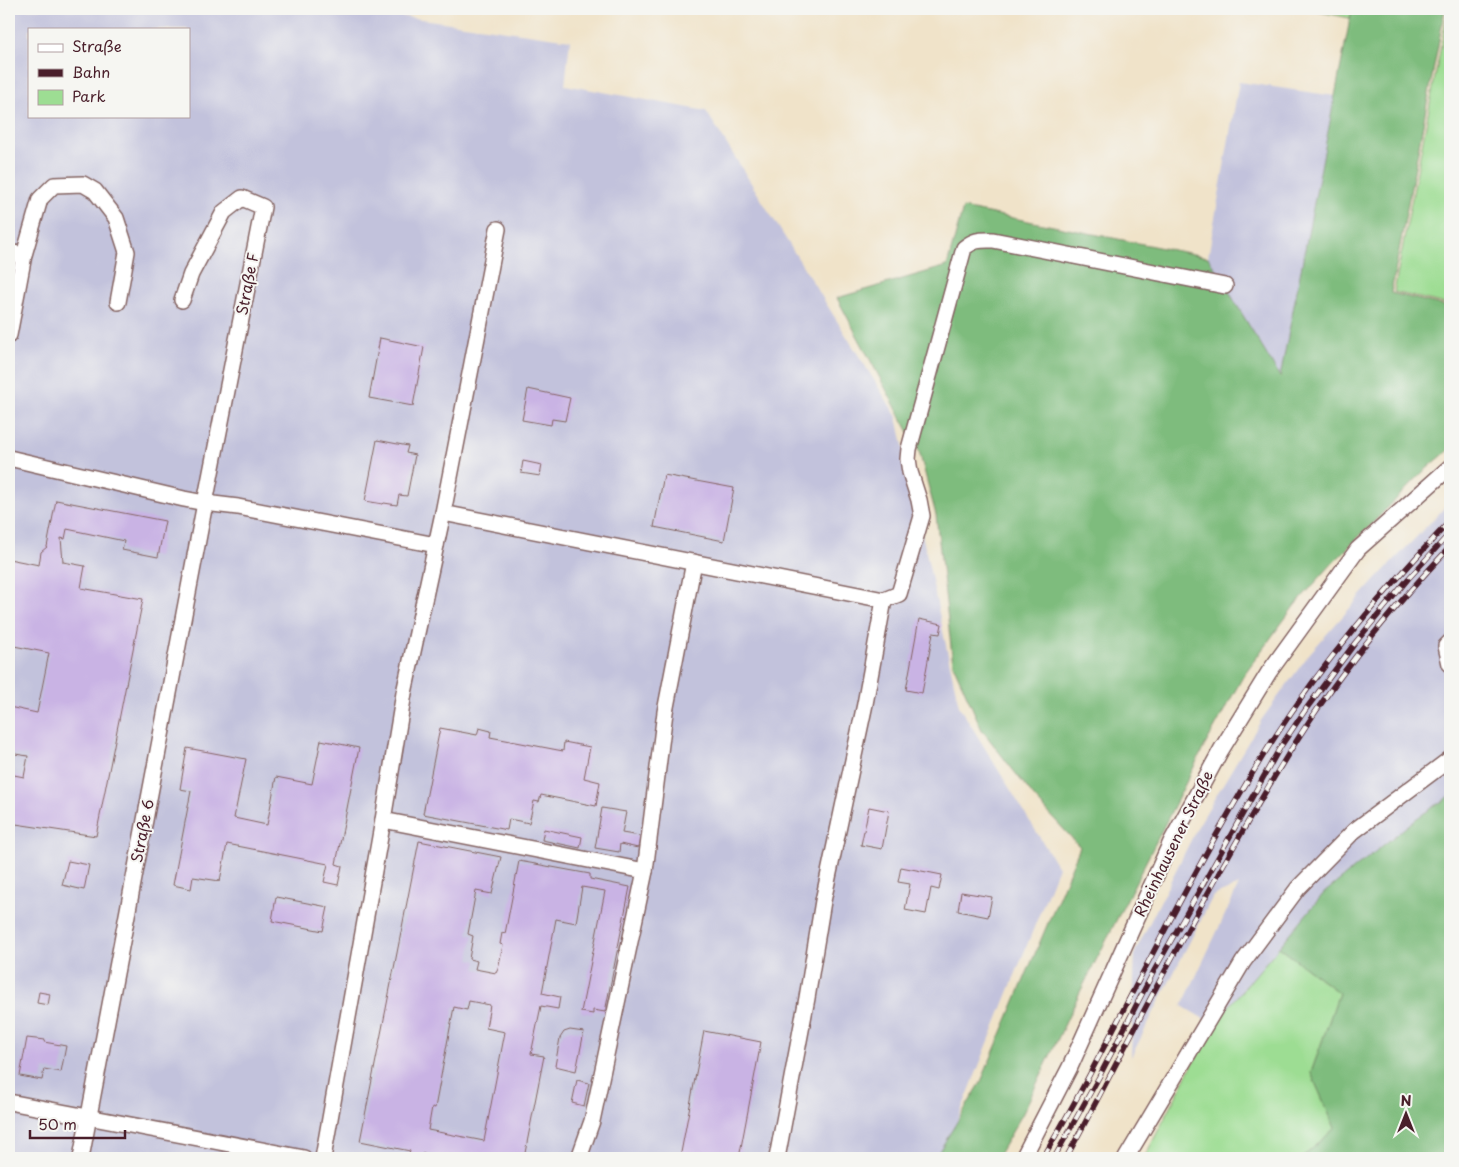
<svg xmlns="http://www.w3.org/2000/svg" width="1459" height="1167" font-family="'Playpen Sans',sans-serif">
  <style>
    .industrial { fill: #c2c2dc; fill-rule: evenodd }
    .green { fill: #9ddd93; stroke: #747e5f }
    .forest { fill: #7ebc7d; stroke: #646e54 }
    .building { fill: #c9b3e4; fill-rule: evenodd }
    .lines { fill: none; stroke-linecap: round; stroke-linejoin: round }
    .minor-casing { stroke: #846462; stroke-width: 18 }
    .minor { stroke: #fff; stroke-width: 15 }
    .rail-casing { stroke: #4a1f2b; stroke-width: 5.5 }
    .rail { stroke: #f6f6f2; stroke-width: 4; stroke-dasharray: 11; stroke-linecap: butt }
    .labels { text-anchor: middle; stroke-width: 4; stroke-linejoin: round; paint-order: stroke }
    .street-label { font-size: 15px; fill: #4a1f2b; stroke: #f6f6f2 }
  </style>
  <rect width="100%" height="100%" fill="#f6f6f2"/>
  <filter id="ink" filterUnits="userSpaceOnUse"><feTurbulence type="fractalNoise" baseFrequency=".02" numOctaves="2"/><feDisplacementMap in="SourceGraphic" scale="10" xChannelSelector="R" yChannelSelector="G"/><feConvolveMatrix kernelMatrix="1 2 1 2 8 2 1 2 1" color-interpolation-filters="sRGB"/></filter>
  <filter id="wash" filterUnits="userSpaceOnUse"><feTurbulence type="fractalNoise" baseFrequency=".0096" numOctaves="4" result="noise"/><feDisplacementMap in="SourceGraphic" scale="20" xChannelSelector="R" yChannelSelector="G"/><feGaussianBlur stdDeviation="1.12" result="paint"/><feColorMatrix in="noise" values="0 0 0 0 0 0 0 0 0 0 0 0 0 0 0 0 0 1.4 0 .05"/><feComposite in="paint" operator="in"/></filter>
  <g filter="url(#wash)">
    <rect width="100%" height="100%" fill="#f0e3c9"/>
    <g class="industrial">
      <path d="M9,9H350L570,40L565,85L706,111L897,417L959,706L1058,867L948,1144L938,1158H9ZM29,29H189V116H29Z"/>
      <polygon points="1239,82 1335,96 1280,378 1208,257"/>
      <polygon points="1450,502 1450,796 1417,818 1324,893 1214,1025 1182,1006 1239,885 1213,896 1131,1057 1135,952 1198,826 1262,719 1310,653 1375,580"/>
    </g>
    <g class="green">
      <polygon points="1304,9 1352,9 1350,18"/>
      <polygon points="1448,9 1450,9 1450,305 1394,292"/>
      <polygon points="1279,947 1339,993 1311,1073 1335,1128 1302,1158 1144,1158 1213,1025"/>
    </g>
    <g class="forest">
      <polygon points="1352,9 1445,9 1391,293 1450,307 1450,449 1424,471 1331,565 1295,605 1245,673 1204,747 1080,992 1023,1113 997,1158 935,1158 980,1084 1080,847 1034,797 982,730 953,664 936,515 919,451 837,298 947,266 963,208 1208,257 1280,377"/>
      <polygon points="1450,796 1450,1153 1443,1158 1302,1158 1335,1128 1311,1073 1339,993 1279,947 1324,893 1417,818"/>
    </g>
    <g id="blocks">
      <g class="building">
        <polygon points="380,338 424,347 413,406 369,398"/>
        <polygon points="528,389 570,398 565,421 552,419 551,425 522,420"/>
        <polygon points="377,440 408,446 406,453 415,455 407,496 399,495 397,505 384,503 383,504 365,501"/>
        <polygon points="523,461 542,465 540,476 521,473"/>
        <polygon points="664,475 734,488 724,541 654,527"/>
        <polygon points="56,500 165,521 158,557 122,550 124,541 67,529 65,539 61,538 63,562 85,566 81,588 143,599 96,836 9,823 9,774 24,777 28,756 9,753 9,707 37,713 49,653 9,645 9,559 39,565 41,552 47,547"/>
        <polygon points="919,619 942,624 940,634 933,633 922,693 906,690"/>
        <polygon points="440,728 477,735 479,728 491,731 490,737 563,751 564,742 590,747 584,778 600,782 596,806 541,795 539,802 534,801 529,823 509,819 507,830 423,814"/>
        <polygon points="321,740 359,748 336,864 342,866 338,885 324,882 328,864 227,844 220,881 193,877 191,889 173,885 191,791 180,789 187,748 246,759 234,818 267,825 276,777 312,784"/>
        <polygon points="869,807 889,811 882,849 861,845"/>
        <polygon points="602,808 626,812 622,833 640,836 638,848 620,844 619,852 595,848"/>
        <polygon points="544,829 582,837 580,848 542,840"/>
        <path d="M419,841L501,857L492,894L476,891L468,934L473,936L469,959L477,961L475,969L496,973L498,969L503,945L500,944L502,933L505,934L519,861L590,874V879L630,887L605,1012L593,1010V1014L581,1012L605,891L582,887L576,923L556,919L542,993L560,997L558,1009L541,1006L531,1054L544,1056L524,1158H449L423,1153L422,1158H408L410,1151L360,1141ZM469,1001L490,1005L486,1028L505,1032L484,1141L428,1130L432,1107L435,1108L454,1007L467,1010Z"/>
        <polygon points="68,861 89,865 84,890 62,885"/>
        <polygon points="901,867 942,875 939,890 931,888 926,914 905,910 910,884 898,882"/>
        <polygon points="961,892 992,897 988,917 958,911"/>
        <polygon points="276,897 328,907 323,931 272,921"/>
        <polygon points="39,992 50,994 48,1005 37,1003"/>
        <polygon points="570,1030 584,1032 576,1071 555,1066 560,1038 564,1032"/>
        <polygon points="704,1031 761,1042 739,1158 680,1158"/>
        <polygon points="27,1038 45,1040 44,1042 66,1046 61,1072 44,1069 42,1080 20,1076"/>
        <polygon points="577,1080 589,1083 584,1106 572,1103"/>
      </g>
    </g>
  </g>
  <g filter="url(#ink)">
    <use href="#blocks" fill-opacity="0" stroke="#846462" stroke-width="1"/>
    <g class="lines">
      <defs>
        <g id="minor">
          <polyline points="9,252 24,255"/>
          <polyline points="9,335 24,255 40,199 54,185 83,184 95,191 116,218 127,252 118,302"/>
          <polyline points="9,458 184,499 205,503 263,207 242,198 224,212 191,274 182,300"/>
          <polyline points="443,513 498,229"/>
          <polyline points="1450,642 1446,646 1450,664"/>
          <polyline points="383,820 645,871 592,1121 579,1158"/>
          <polyline points="645,871 665,712 694,562"/>
          <polyline points="9,1102 304,1158"/>
          <polyline points="81,1158 205,503 238,507 436,545"/>
          <polyline points="323,1158 383,820 404,693 443,513 884,600"/>
          <path d="M777,1158L807,998L823,901L865,704L884,600L899,594L922,516L919,500L910,472L908,459L909,449L964,248C975,239 980,240 993,240L1225,286"/>
          <polyline points="1023,1158 1070,1067 1171,842 1221,750 1269,672 1358,549 1450,467"/>
          <polyline points="1126,1158 1243,962 1298,888 1354,831 1450,759"/>
        </g>
      </defs>
      <use href="#minor" class="minor-casing"/>
      <use href="#minor" class="minor"/>
      <defs>
        <g id="rail">
          <path d="M1043,1158C1060,1128 1077,1099 1093,1068C1151,958 1206,845 1273,740C1324,660 1386,589 1450,521"/>
          <polyline points="1054,1158 1099,1077 1155,969 1281,746 1306,709 1355,643 1408,579 1450,533"/>
          <path d="M1066,1158C1100,1096 1131,1034 1165,971C1183,937 1203,903 1221,869C1250,818 1279,766 1312,717C1353,656 1400,600 1450,547"/>
        </g>
      </defs>
      <use href="#rail" class="rail-casing"/>
      <use href="#rail" class="rail"/>
    </g>
  </g>
  <g class="labels">
    <g class="street-label">
      <text transform="translate(248 284) rotate(-79)" y="5">Straße F</text>
      <text transform="translate(143 831) rotate(-79)" y="5">Straße 6</text>
      <text transform="translate(1174 844) rotate(-64)" y="5">Rheinhausener Straße</text>
    </g>
  </g>
  <rect width="1459" height="1167" fill="none" stroke="#f6f6f2" stroke-width="30"/>
  <rect x="28" y="28" width="162" height="90" fill="#f6f6f2" stroke="#b1a0a2"/>
  <rect x="38" y="44" width="25" height="8" fill="#ffffff" stroke="#b1a0a2"/>
  <text x="72" y="52" font-size="15" fill="#4a1f2b">Straße</text>
  <rect x="38" y="69" width="25" height="8" fill="#4a1f2b" stroke="#b1a0a2"/>
  <text x="72" y="78" font-size="15" fill="#4a1f2b">Bahn</text>
  <rect x="38" y="90" width="25" height="15" fill="#9ddd93" stroke="#b1a0a2"/>
  <text x="72" y="102" font-size="15" fill="#4a1f2b">Park</text>
  <g transform="translate(1406 1114)" stroke="#f6f6f2" stroke-width="4" paint-order="stroke">
  <path d="M0-4L9 19L0 12L-9 19Z" fill="#4a1f2b"/>
  <text y="-8" font-size="14" font-weight="bold" text-anchor="middle" fill="#4a1f2b">N</text>
  </g>
  <path d="M30 1130v8h95v-8" fill="none" stroke="#4a1f2b" stroke-width="2.5"/>
  <text x="38" y="1130" font-size="15" fill="#4a1f2b" stroke="#f6f6f2" stroke-width="4" paint-order="stroke">50 m</text>
</svg>
